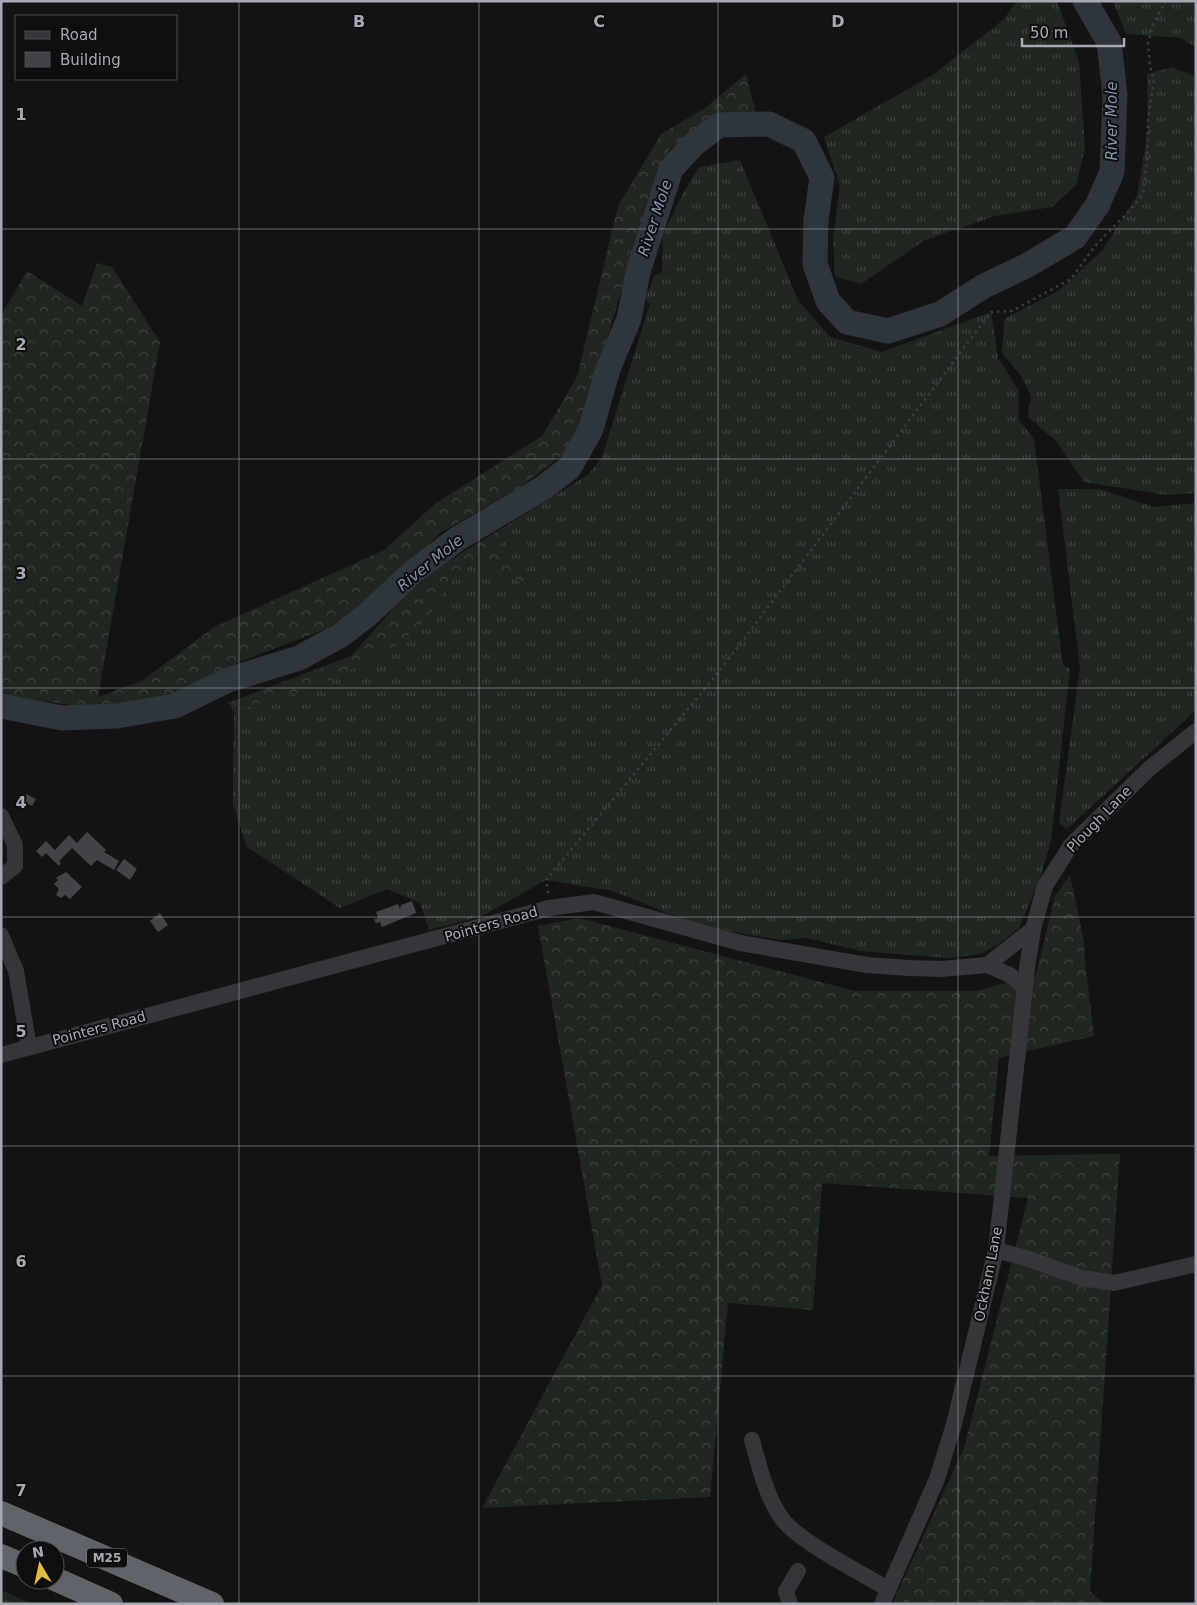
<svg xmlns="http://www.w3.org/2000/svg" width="1197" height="1605" font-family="'DejaVu Sans',sans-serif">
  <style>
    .grass { fill: url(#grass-tufts) }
    .forest { fill: url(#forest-crowns) }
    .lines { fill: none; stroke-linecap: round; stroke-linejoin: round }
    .river { stroke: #2e353d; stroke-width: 25 }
    .building { fill: #434448 }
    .path { stroke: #3b3c41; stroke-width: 2.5; stroke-dasharray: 2.5 4; stroke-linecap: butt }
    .minor { stroke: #35353a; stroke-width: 16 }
    .highway { stroke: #61636a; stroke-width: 24 }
    .grid { fill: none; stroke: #a6a9b4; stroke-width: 1; stroke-opacity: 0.55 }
    .labels { text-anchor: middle; stroke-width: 4; stroke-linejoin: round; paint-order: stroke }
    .shield { fill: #0f0f10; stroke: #797b83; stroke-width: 1 }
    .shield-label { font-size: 12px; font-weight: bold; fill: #a6a9b4 }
    .street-label { font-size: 14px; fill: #a6a9b4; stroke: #0f0f10 }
    .water-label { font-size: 15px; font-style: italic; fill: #8093ac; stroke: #0f0f10 }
    .grid-label { font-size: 16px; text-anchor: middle; font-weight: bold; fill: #a6a9b4; stroke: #0f0f10; stroke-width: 4; stroke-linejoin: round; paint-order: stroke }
  </style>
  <defs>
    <pattern id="grass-tufts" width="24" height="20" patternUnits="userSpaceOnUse" patternTransform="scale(1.25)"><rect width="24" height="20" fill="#202721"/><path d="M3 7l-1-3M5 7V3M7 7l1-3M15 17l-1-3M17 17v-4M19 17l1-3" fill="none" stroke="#3d443f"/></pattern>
    <pattern id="forest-crowns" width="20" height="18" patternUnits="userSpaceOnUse" patternTransform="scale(1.25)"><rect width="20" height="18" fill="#202721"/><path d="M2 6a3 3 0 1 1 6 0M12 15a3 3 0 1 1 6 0" fill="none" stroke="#3d443f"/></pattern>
  </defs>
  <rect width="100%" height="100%" fill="#141415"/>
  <g class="grass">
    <polygon points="1017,1 1057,1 1079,62 1085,149 1076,185 1052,207 995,216 925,240 861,284 835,276 833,238 840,186 824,137 934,74 1004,19"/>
    <polygon points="1113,1 1196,1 1196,47 1180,38 1126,34"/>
    <polygon points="1172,67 1196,77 1196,493 1167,495 1084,482 1056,441 1028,417 1031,396 1021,376 1002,353 1004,319 1058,291 1102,251 1137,196 1148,130 1147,74"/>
    <polygon points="740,160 798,300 830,337 882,352 991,312 998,358 1019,391 1018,419 1034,439 1063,665 1070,669 1051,840 1040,879 1019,928 999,944 980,954 949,958 861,951 807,938 780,940 700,926 613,891 546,880 482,916 429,930 420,903 387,889 340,908 247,847 233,804 234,711 313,688 427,620 455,572 481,561 522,583 528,576 495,549 528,512 589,474 602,457 650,304 645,299 654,276 662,273 663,234 682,195 699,167"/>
    <polygon points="1058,489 1100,489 1154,507 1196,503 1196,710 1067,829 1059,823 1080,667"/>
  </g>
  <g class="forest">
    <polygon points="746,74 756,114 720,115 670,149 647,201 585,416 565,453 520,487 440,533 377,595 326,629 239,662 174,695 99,709 1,695 1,315 27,271 82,306 97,263 112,267 160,342 98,697 142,681 214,627 384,550 436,503 542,436 577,377 618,206 661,134 705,108"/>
    <polygon points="528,512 496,549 528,577 522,583 481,561 455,572 427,620 389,652 313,688 234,711 228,703 351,656 401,600 441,566"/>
    <polygon points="1070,875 1084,942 1085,961 1094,1036 999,1058 989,1156 1120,1154 1090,1591 1105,1604 892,1604 964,1448 1028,1198 822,1183 813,1310 728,1303 710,1497 482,1508 602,1285 538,926 579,918 855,991 976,991 1036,975 1055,896"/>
    <polygon points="1,1590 32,1604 1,1604"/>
  </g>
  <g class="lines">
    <polyline class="river" points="1,706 62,718 117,716 175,706 228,680 299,658 341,635 367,615 412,573 457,539 543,488 569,468 591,429 608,369 629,319 638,272 671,169 692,146 719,125 769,124 804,141 822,178 816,219 815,264 828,301 847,322 888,331 940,314 984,286 1026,266 1075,237 1097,206 1112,172 1115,95 1109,42 1085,1"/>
  </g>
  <g class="building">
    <polygon points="26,794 36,799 32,806 22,800"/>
    <polygon points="87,832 106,850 104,852 119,861 114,870 97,860 91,866 72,848 59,861 61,863 59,866 46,853 42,857 36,851 46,841 55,850 69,835 77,843"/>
    <polygon points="124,859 137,869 130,880 116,870"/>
    <polygon points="66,872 82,887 70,899 65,895 61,898 56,895 59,889 54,884 58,880 56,878"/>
    <polygon points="412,901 416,913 382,927 380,922 376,923 374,919 378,918 376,912 398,904 400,909 401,905"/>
    <polygon points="160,913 168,925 158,932 150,921"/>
  </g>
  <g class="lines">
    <polyline class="path" points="548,893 546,880 722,668 991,312 1012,311 1071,279 1095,246 1129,211 1143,194 1147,161 1148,119 1154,80 1150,67 1148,44 1153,24 1166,1"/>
    <g class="minor">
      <polyline points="1,816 15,845 15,866 1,877"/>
      <polyline points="1,935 16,971 29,1047"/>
      <polyline points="987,965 1010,975 1025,987"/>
      <polyline points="1,1055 549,908 594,902 740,943 867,965 909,968 941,969 987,965 1033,929"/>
      <polyline points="996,1250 1026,1258 1082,1278 1114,1283 1196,1264"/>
      <path d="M752,1440C759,1466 766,1496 782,1519C801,1543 860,1572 888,1589"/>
      <polyline points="790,1604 786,1591 798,1571"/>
      <polyline points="882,1604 937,1479 954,1424 996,1250 1027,968 1033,929 1045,886 1071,845 1150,768 1196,731"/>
    </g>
    <g class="highway">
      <polyline points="1,1513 212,1604"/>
      <polyline points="1,1556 25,1566"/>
      <polyline points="55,1579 111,1604"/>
    </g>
  </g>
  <path class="grid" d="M239,1V1604M479,1V1604M718,1V1604M958,1V1604M1,229H1196M1,459H1196M1,688H1196M1,917H1196M1,1146H1196M1,1376H1196"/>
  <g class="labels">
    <rect class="shield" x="87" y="1548.5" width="40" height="19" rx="4"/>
    <g class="shield-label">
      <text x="107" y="1562">M25</text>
    </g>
    <g class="street-label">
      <text transform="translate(1099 819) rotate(-46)" y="5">Plough Lane</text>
      <text transform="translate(491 924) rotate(-16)" y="5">Pointers Road</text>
      <text transform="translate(99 1028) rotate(-15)" y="5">Pointers Road</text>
      <text transform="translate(988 1274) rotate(-79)" y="5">Ockham Lane</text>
    </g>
    <g class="water-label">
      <text transform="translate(1112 121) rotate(-90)" y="5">River Mole</text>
      <text transform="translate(655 218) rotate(-72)" y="5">River Mole</text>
      <text transform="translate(430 563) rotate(-39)" y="5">River Mole</text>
    </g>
  </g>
  <g class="grid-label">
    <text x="359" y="27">B</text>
    <text x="599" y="27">C</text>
    <text x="838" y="27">D</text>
    <text x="21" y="120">1</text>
    <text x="21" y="350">2</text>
    <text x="21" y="579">3</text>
    <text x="21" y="808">4</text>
    <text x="21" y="1037">5</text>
    <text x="21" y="1267">6</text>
    <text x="21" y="1496">7</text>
  </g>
  <rect width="1197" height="1605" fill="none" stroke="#a6a9b4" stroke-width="5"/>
  <rect x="15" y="15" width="162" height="65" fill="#0f0f10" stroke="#4b4d52"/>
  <rect x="25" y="31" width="25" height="8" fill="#35353a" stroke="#4b4d52"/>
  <text x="60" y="40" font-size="15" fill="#a6a9b4">Road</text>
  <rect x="25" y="52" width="25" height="15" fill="#434448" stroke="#4b4d52"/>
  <text x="60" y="65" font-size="15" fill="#a6a9b4">Building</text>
  <g transform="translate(40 1565) rotate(351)"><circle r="24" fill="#0f0f10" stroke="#4b4d52"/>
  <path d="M0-4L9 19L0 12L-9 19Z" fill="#e1ba3f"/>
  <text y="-8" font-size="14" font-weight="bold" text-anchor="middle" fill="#a6a9b4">N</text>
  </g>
  <path d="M1022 38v8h102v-8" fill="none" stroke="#a6a9b4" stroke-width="2.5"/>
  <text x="1030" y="38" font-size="15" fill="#a6a9b4" stroke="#0f0f10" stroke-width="4" paint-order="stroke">50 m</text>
</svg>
